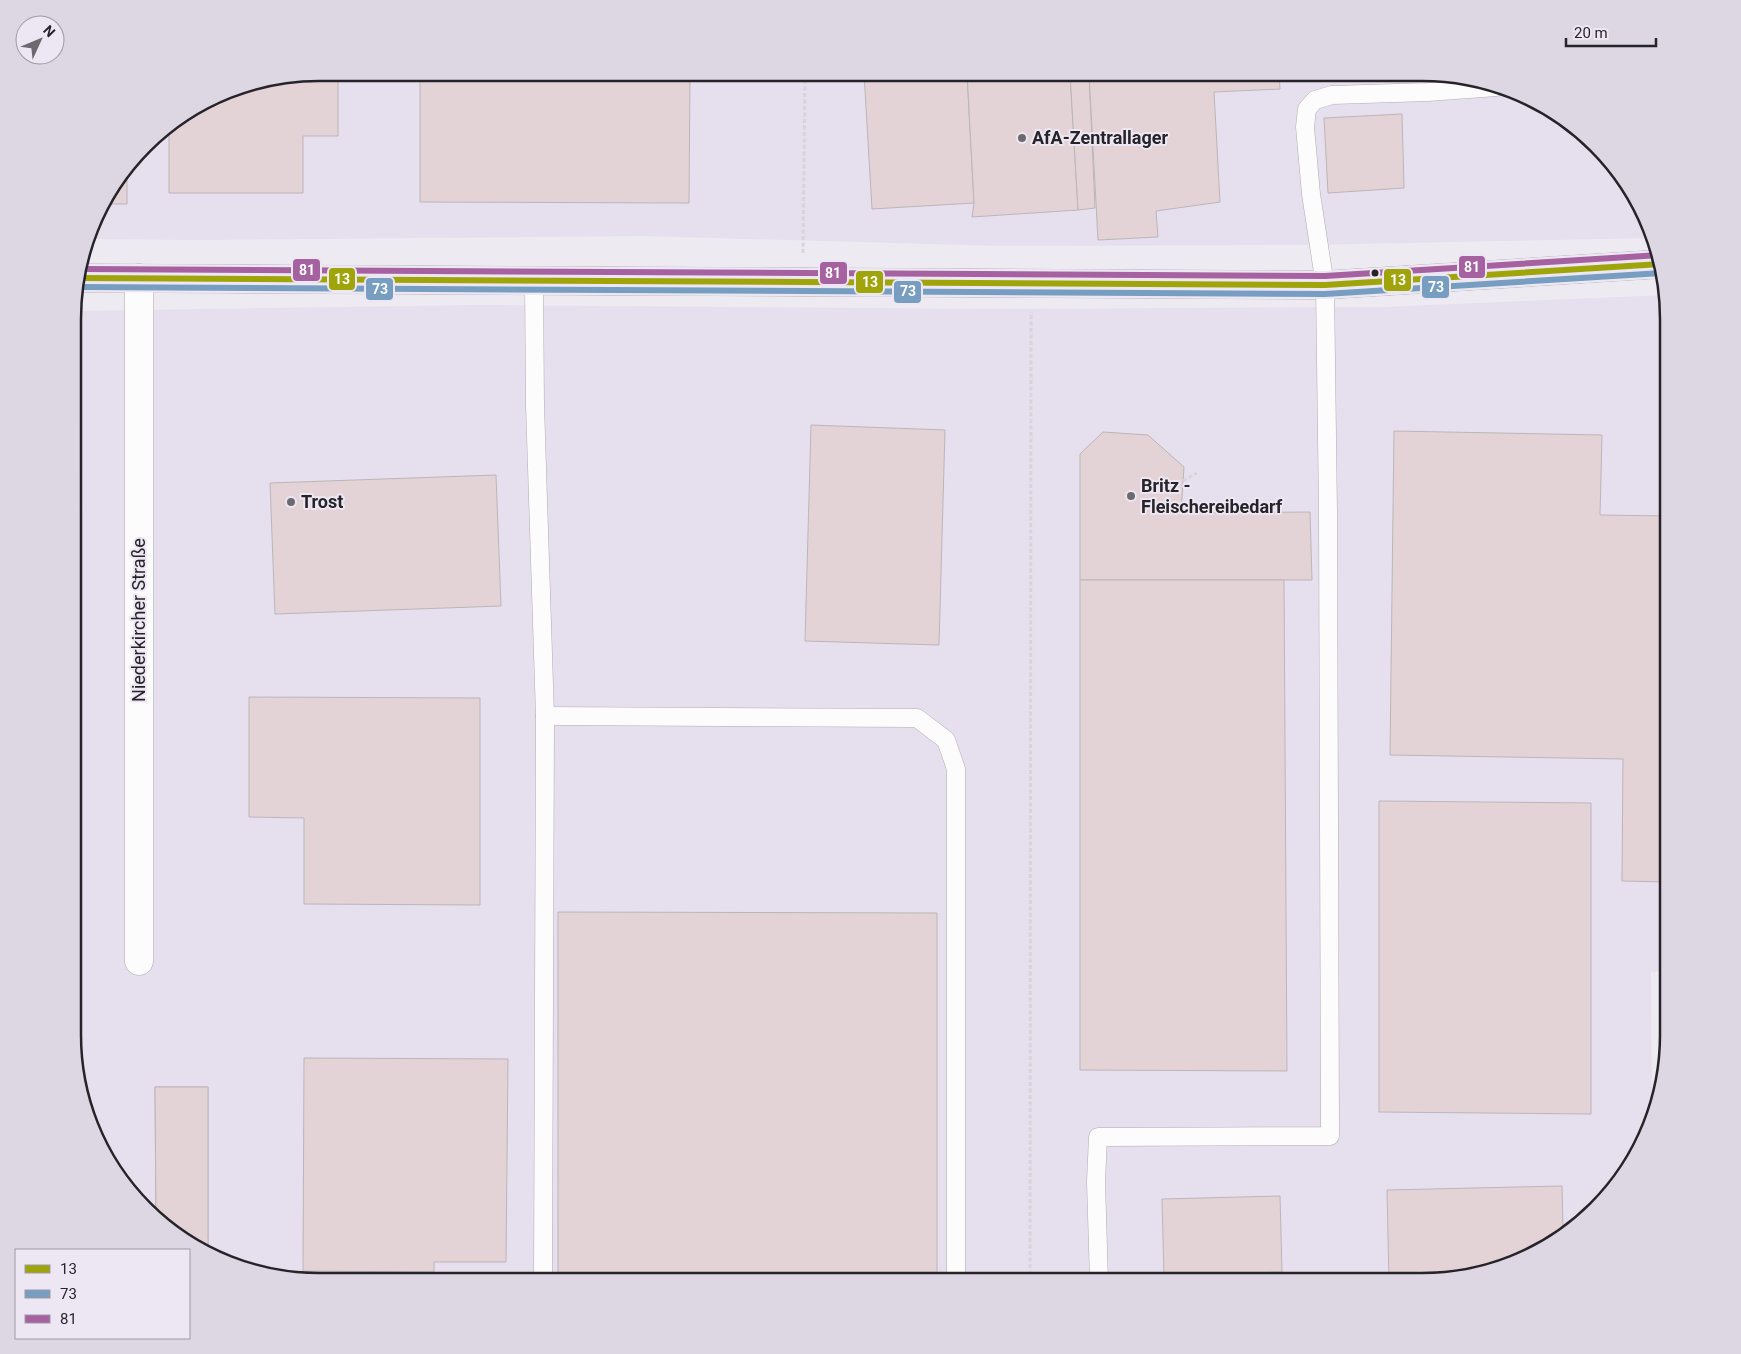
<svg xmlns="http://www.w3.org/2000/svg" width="1741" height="1354" font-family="Roboto,sans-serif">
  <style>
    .built { fill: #e6dfee }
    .building { fill: #e3d3d7; stroke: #bbb6b9 }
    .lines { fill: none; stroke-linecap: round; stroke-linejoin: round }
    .lane-casing { stroke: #afacb2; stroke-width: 19 }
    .street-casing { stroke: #afacb2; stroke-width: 29 }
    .path { stroke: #d6d6d8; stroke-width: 3; stroke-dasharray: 4 2.5; stroke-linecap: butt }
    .lane { stroke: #fcfcfd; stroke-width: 18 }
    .street { stroke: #fcfcfd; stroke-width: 28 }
    .bus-1-casing { stroke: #ede7f4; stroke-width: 10 }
    .bus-2-casing { stroke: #ede7f4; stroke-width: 10 }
    .bus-3-casing { stroke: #ede7f4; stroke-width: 10 }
    .bus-1 { stroke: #9fa40a; stroke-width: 6 }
    .bus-2 { stroke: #779ec1; stroke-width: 6 }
    .bus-3 { stroke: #a661a1; stroke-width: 6 }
    .poi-dot { fill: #6c696f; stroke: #ede7f4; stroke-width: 2 }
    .bus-dot { fill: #272429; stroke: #ede7f4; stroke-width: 2 }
    .labels { text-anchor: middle; stroke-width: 4; stroke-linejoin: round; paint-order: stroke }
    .poi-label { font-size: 18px; font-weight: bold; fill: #272429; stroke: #ede7f4; text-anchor: start }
    .street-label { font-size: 18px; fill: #272429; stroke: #ede7f4 }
    .rim { fill: none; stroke: #272429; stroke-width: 2.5 }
    .line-badge { stroke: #ede7f4; stroke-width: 2 }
    .badge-label { font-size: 14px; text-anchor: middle; font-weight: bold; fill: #fff }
  </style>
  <rect width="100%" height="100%" fill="#edeaf1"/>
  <g class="built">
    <polygon points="320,73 1437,73 1516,91 1584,134 1643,211 1653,238 1306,245 1001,246 643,236 195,240 91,239 105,196 157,134 240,86"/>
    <polygon points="1665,295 1668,319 1668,970 1651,972 1652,1117 1650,1129 1607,1197 1530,1256 1470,1277 1421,1281 304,1281 225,1263 157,1220 98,1144 73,1051 75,311 480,305 997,309 1385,307"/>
  </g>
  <g class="building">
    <polygon points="320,72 338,73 338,136 303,136 303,193 169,193 169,127 240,86"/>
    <polygon points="420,73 690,73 689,203 420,202"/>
    <polygon points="864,73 967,73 974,203 872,209"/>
    <polygon points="967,73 1070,73 1078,210 972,217 974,203"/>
    <polygon points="1070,73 1089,73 1095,208 1078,210"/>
    <polygon points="1089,73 1279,73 1280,89 1214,92 1220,202 1156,211 1158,237 1098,240"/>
    <polygon points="1402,114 1404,188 1328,193 1324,118"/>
    <polygon points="127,170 127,204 103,204 105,196"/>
    <polygon points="811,425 945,430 939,645 805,641"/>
    <polygon points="1394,431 1602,435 1600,515 1668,516 1668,882 1622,881 1623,759 1390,755"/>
    <polygon points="1103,432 1148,435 1184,467 1181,513 1310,512 1312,580 1080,580 1080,454"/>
    <polygon points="496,475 501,606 275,614 270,483"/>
    <polygon points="1080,580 1284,580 1287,1071 1080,1070"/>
    <polygon points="249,697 480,698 480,905 304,904 304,818 249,817"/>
    <polygon points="1379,801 1591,803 1591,1114 1379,1112"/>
    <polygon points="558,912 937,913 937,1281 558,1281"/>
    <polygon points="304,1058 508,1059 506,1262 434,1262 434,1272 303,1271"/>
    <polygon points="155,1087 208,1087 208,1252 156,1219"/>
    <polygon points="155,1087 208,1087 208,1252 156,1219"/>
    <polygon points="1562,1186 1563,1231 1530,1256 1470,1277 1421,1282 1389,1281 1387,1190"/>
    <polygon points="1280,1196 1282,1272 1164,1275 1162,1199"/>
  </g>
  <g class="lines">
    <defs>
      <g id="lane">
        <polyline points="534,280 535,405 545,716 543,1281"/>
        <polyline points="545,716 917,718 946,740 956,769 956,1281"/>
        <polyline points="1099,1281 1096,1182 1098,1137 1330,1136 1328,512 1325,285 1311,194 1305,127 1307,109 1315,100 1332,95 1428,92 1496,87"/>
      </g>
      <g id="street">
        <polyline points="78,278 1325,285 1661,264"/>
        <polyline points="139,278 139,961"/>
      </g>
    </defs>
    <use href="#lane" class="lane-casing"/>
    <use href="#street" class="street-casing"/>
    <g class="path">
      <polyline points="803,253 805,73"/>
      <polyline points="1183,481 1197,473"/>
      <polyline points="1030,1281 1031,312"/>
    </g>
    <use href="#lane" class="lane"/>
    <use href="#street" class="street"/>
    <defs>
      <polyline id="bus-1" points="78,278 1325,285 1661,264"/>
      <polyline id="bus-2" points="78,287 1325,294 1662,273"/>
      <polyline id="bus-3" points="81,269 1325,276 1660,255"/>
    </defs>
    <use href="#bus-1" class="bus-1-casing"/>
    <use href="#bus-2" class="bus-2-casing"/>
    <use href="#bus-3" class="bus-3-casing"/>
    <use href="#bus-1" class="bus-1"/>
    <use href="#bus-2" class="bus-2"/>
    <use href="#bus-3" class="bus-3"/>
  </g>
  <g class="poi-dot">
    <circle cx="1022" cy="138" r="5"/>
    <circle cx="1131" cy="496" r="5"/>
    <circle cx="291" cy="502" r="5"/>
  </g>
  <circle class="bus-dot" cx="1375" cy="273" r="4.5"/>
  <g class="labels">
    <g class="poi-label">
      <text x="1032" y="144">AfA-Zentrallager</text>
      <text x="1141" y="492">Britz -<tspan x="1141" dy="21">Fleischereibedarf</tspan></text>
      <text x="301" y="508">Trost</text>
    </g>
    <g class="street-label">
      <text transform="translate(139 620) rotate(-90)" y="6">Niederkircher Straße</text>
    </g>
  </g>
  <path d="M0 0H1741V1354H0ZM319 81H1422A238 238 0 0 1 1660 319V1035A238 238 0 0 1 1422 1273H319A238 238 0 0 1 81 1035V319A238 238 0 0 1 319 81Z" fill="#ddd7e4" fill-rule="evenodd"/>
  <path class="rim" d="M319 81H1422A238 238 0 0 1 1660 319V1035A238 238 0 0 1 1422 1273H319A238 238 0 0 1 81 1035V319A238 238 0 0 1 319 81Z"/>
  <g class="line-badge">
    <rect x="1458" y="255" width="28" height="24" rx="5" fill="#a661a1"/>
    <rect x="292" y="258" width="29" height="24" rx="5" fill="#a661a1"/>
    <rect x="819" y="261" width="29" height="24" rx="5" fill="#a661a1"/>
    <rect x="328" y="267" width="28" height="24" rx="5" fill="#9fa40a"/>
    <rect x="1383" y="268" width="29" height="24" rx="5" fill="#9fa40a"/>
    <rect x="855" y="270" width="29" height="24" rx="5" fill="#9fa40a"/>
    <rect x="1421" y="275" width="29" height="24" rx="5" fill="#779ec1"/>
    <rect x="365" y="277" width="29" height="24" rx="5" fill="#779ec1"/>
    <rect x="893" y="280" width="29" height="24" rx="5" fill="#779ec1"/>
  </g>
  <g class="badge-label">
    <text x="1472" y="272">81</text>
    <text x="307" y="275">81</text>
    <text x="833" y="278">81</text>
    <text x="342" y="284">13</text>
    <text x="1398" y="285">13</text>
    <text x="870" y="287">13</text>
    <text x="1436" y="292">73</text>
    <text x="380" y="294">73</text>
    <text x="908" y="296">73</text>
  </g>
  <rect x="15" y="1249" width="175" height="90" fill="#ede7f4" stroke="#9e99a3"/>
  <rect x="25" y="1265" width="25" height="8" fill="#9fa40a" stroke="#9e99a3"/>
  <text x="60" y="1274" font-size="15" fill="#272429">13</text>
  <rect x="25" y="1290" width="25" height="8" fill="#779ec1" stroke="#9e99a3"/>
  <text x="60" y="1299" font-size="15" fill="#272429">73</text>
  <rect x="25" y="1315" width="25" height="8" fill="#a661a1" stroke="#9e99a3"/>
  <text x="60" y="1324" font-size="15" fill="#272429">81</text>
  <g transform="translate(40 40) rotate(46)"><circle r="24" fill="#ede7f4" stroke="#9e99a3"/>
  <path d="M0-4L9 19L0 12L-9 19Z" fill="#6c696f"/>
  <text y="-8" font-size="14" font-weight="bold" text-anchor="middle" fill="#272429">N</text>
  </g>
  <path d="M1566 38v8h90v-8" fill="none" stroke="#272429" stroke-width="2.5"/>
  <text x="1574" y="38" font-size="15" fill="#272429" stroke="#ede7f4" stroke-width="4" paint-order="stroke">20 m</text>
</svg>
